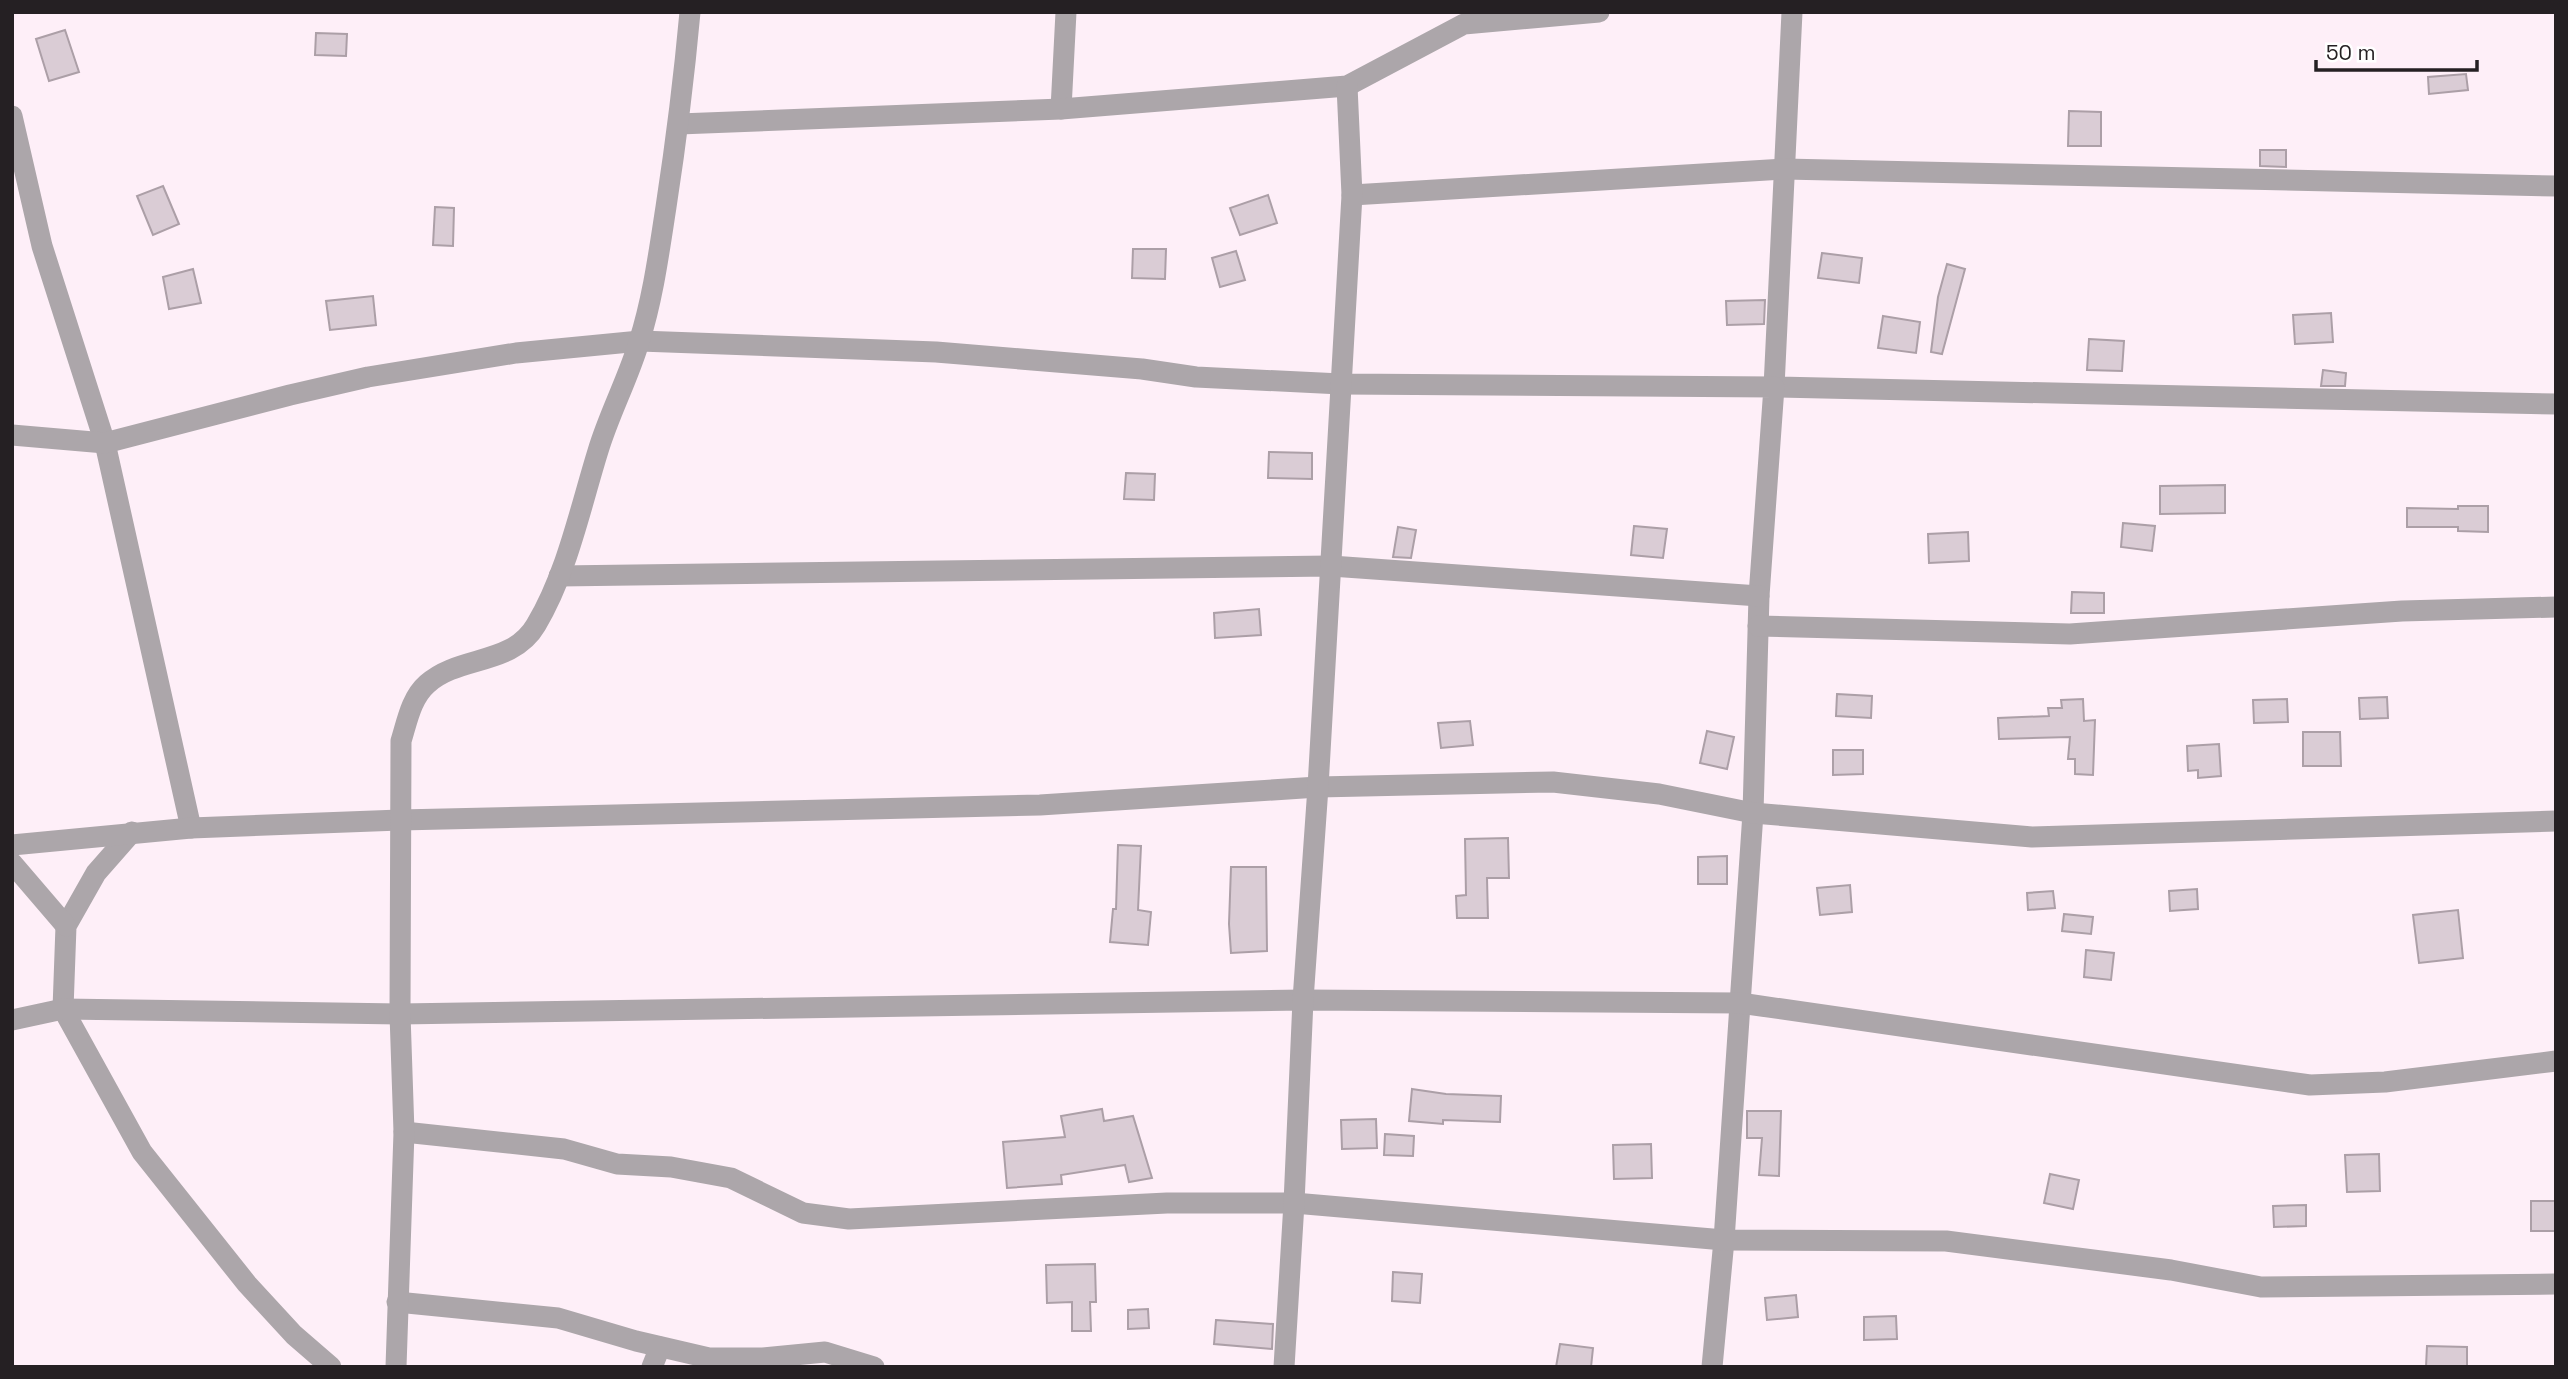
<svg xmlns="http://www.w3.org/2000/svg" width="2568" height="1379" font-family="'Space Grotesk',sans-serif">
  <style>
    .building { fill: #daccd5; stroke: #ac9fa7; stroke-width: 2 }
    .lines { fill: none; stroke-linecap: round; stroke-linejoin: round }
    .minor { stroke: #aca6aa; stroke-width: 21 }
  </style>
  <rect width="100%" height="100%" fill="#feeff8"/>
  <g class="building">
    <polygon points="65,30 79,72 49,81 36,39"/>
    <polygon points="316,33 347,34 346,56 315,55"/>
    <polygon points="2466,74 2468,90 2429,94 2428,77"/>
    <polygon points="2069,111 2101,112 2101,146 2068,146"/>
    <polygon points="2260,150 2286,150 2286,167 2260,166"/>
    <polygon points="163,186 179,224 153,235 137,196"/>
    <polygon points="1268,195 1277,223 1240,235 1230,208"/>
    <polygon points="435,207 454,208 453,246 433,245"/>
    <polygon points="1133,249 1166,249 1165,279 1132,278"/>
    <polygon points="1236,251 1245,280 1220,287 1212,258"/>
    <polygon points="1822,253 1862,258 1859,283 1818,278"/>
    <polygon points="1947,264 1965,269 1942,354 1931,352 1938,297"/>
    <polygon points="193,269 201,303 169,309 163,277"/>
    <polygon points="373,296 376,325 330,330 326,301"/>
    <polygon points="1765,300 1764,324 1727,325 1726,301"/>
    <polygon points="2331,313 2333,342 2295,344 2293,315"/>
    <polygon points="1883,316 1920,322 1916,353 1878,348"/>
    <polygon points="2089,339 2124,341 2122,371 2087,370"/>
    <polygon points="2323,370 2346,373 2345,386 2321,386"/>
    <polygon points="1269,452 1312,453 1312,479 1268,478"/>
    <polygon points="1126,473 1155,474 1154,500 1124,499"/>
    <polygon points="2225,485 2225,513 2160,514 2160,486"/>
    <polygon points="2458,506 2488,506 2488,532 2458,531 2458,527 2407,527 2407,508 2458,509"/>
    <polygon points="2123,523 2155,526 2152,551 2121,547"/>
    <polygon points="1634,526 1667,529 1663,558 1631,555"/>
    <polygon points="1398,527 1416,530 1411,558 1393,557"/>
    <polygon points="1968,532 1969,561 1929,563 1928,534"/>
    <polygon points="2072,592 2104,593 2104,613 2071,613"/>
    <polygon points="1259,609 1261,635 1215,638 1214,613"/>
    <polygon points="1837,694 1872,696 1871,718 1836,716"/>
    <polygon points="2387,697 2388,718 2360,719 2359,698"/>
    <polygon points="2083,699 2084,721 2095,720 2093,775 2075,774 2075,759 2068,759 2070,737 1999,739 1998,718 2049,716 2048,708 2062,708 2061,700"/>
    <polygon points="2287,699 2288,722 2254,723 2253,700"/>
    <polygon points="1470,721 1473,745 1441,748 1438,723"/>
    <polygon points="1707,731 1734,737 1727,769 1700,763"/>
    <polygon points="2303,732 2340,732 2341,766 2303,766"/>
    <polygon points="2219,744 2221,776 2198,778 2198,770 2188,771 2187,746"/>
    <polygon points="1833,750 1863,750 1863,774 1833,775"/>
    <polygon points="1508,838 1509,878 1487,878 1488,918 1457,918 1456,896 1466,895 1465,839"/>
    <polygon points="1118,845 1141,846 1138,910 1151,912 1148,945 1110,942 1113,909 1116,909"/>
    <polygon points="1727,856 1727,884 1698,884 1698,857"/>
    <polygon points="1231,867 1266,867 1267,951 1231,953 1229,924"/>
    <polygon points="1850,885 1852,912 1820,915 1817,888"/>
    <polygon points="2197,889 2198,909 2170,911 2169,891"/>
    <polygon points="2053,891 2055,908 2028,910 2027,893"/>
    <polygon points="2458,910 2463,958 2419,963 2413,915"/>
    <polygon points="2064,914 2093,917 2091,934 2062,931"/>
    <polygon points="2086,950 2114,953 2111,980 2084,977"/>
    <polygon points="1412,1089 1446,1094 1501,1096 1500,1122 1443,1120 1443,1124 1409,1121"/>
    <polygon points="1102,1109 1104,1121 1133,1116 1152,1178 1129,1182 1125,1165 1061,1175 1062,1184 1007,1188 1003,1142 1065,1137 1061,1116"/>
    <polygon points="1747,1111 1781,1111 1779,1176 1759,1175 1762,1138 1747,1138"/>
    <polygon points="1376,1119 1377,1148 1342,1149 1341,1120"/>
    <polygon points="1385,1134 1414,1136 1413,1156 1384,1155"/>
    <polygon points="1651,1144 1652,1178 1614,1179 1613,1145"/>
    <polygon points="2379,1154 2380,1191 2347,1192 2345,1155"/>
    <polygon points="2050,1174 2079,1180 2073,1209 2044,1203"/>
    <rect x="2531" y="1201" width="25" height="30"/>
    <polygon points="2306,1205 2306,1226 2274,1227 2273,1206"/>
    <polygon points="1095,1264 1096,1302 1090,1302 1091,1331 1072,1331 1072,1302 1047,1303 1046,1265"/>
    <polygon points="1393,1272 1422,1274 1420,1303 1392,1301"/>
    <polygon points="1796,1295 1798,1317 1767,1320 1765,1298"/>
    <polygon points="1148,1309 1149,1328 1128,1329 1128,1310"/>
    <polygon points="1896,1316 1897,1339 1864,1340 1864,1317"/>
    <polygon points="1216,1320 1273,1324 1272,1349 1214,1344"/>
    <polygon points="1560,1344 1593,1348 1591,1367 1556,1367"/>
    <polygon points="2427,1346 2467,1347 2467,1367 2426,1367"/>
  </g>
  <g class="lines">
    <g class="minor">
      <polyline points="1792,12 1774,387 2556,404"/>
      <polyline points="1061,109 1066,12"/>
      <polyline points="12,116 42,246 105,443 191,828"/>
      <polyline points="679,124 1061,109 1347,86 1464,24 1599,12"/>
      <polyline points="1352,195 1784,169 2556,186"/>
      <polyline points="12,435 105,443 290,395 368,377 516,353 640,341 936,352 1142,369 1196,377 1341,384 1774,387 1759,596 1753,813 1724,1240 1712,1367"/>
      <polyline points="559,576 1331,566 1759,596"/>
      <polyline points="1758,626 2070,634 2402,611 2556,607"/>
      <polyline points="132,832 96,873 66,926 63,1009 142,1152 247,1284 294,1335 331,1367"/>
      <polyline points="12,845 191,828 400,820 1040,805 1318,787 1553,782 1659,794 1753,813 2032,837 2556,821"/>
      <polyline points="12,863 66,926"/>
      <polyline points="12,1020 63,1009 400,1014 1303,1000 1740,1003 2310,1085 2385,1082 2556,1061"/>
      <polyline points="404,1132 564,1149 617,1164 671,1167 731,1178 803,1213 849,1219 1167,1203 1294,1203 1724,1240 1946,1241 2171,1270 2261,1287 2556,1284"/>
      <polyline points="397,1302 558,1318 636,1341 709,1358 763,1358 825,1352 874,1367"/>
      <path d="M396,1367L404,1132L400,1014L401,741C407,722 411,698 427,684C459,655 512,666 536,625C567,573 580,509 598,451C609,414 628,379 639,342C653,298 659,252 666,207C676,142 684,78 690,12"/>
      <polyline points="652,1367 660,1347"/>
      <polyline points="1284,1367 1294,1203 1303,1000 1318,787 1352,195 1347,86"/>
    </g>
  </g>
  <rect width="2568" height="1379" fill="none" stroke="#252023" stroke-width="28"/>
  <path d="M2316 60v10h161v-10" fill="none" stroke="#252023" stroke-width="3.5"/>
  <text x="2326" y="60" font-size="21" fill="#252023" stroke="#ffffff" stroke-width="5" paint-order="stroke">50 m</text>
</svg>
